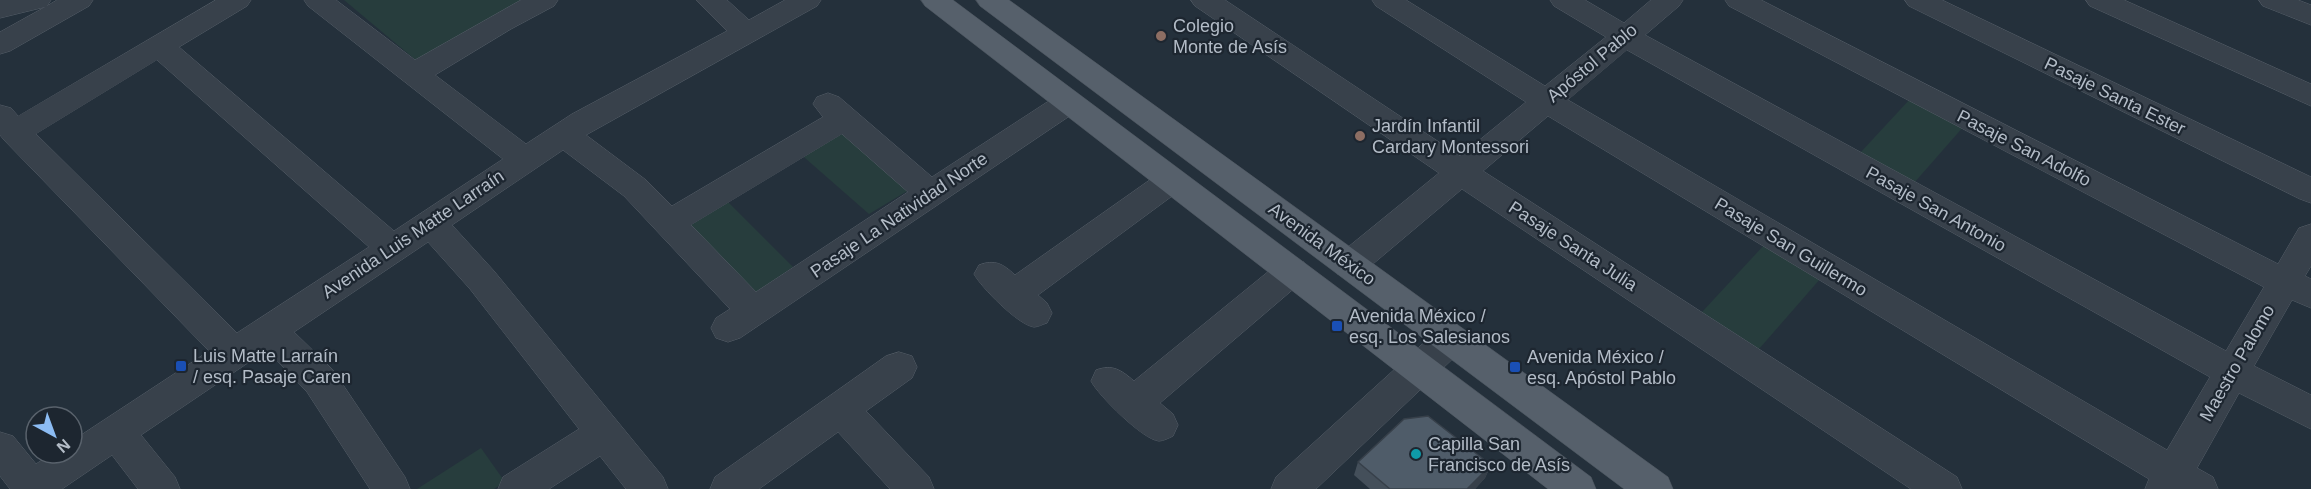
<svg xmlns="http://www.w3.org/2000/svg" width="2311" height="489" font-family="Helvetica,sans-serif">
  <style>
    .green { fill: #273d3d }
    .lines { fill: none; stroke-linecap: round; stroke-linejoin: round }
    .minor-casing { stroke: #565f69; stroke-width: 1 }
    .major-casing { stroke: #444d57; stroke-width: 1 }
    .minor { fill: #38414b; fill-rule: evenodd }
    .major { fill: #56606b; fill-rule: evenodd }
    .wall { fill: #444f5a }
    .shaded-wall { fill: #37404a }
    .building { fill: #4f5c69; stroke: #37404a; stroke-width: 1.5 }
    .education-dot { fill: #8d6e63; stroke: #1d2630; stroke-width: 2 }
    .transit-dot { fill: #1a4fb4; stroke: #1d2630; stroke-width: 2 }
    .culture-dot { fill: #0f9aa8; stroke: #1d2630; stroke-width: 2 }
    .labels { text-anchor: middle; stroke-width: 4.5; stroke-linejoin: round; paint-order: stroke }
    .poi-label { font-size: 18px; fill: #b3bcc7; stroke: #1d2630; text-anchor: start }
    .street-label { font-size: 18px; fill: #b3bcc7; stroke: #1d2630 }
  </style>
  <rect width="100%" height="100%" fill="#24303b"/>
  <g class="green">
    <polygon points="344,0 527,0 418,62"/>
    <polygon points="1911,98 1964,126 1914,183 1860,153"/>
    <polygon points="838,125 909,190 869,214 797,151"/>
    <polygon points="726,200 793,267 755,293 688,224"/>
    <polygon points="1765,244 1821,278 1759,349 1702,312"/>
    <polygon points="481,448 505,482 494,489 417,489"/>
  </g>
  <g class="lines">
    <defs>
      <g id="minor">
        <polygon points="0,0 51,0 47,6 57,0 93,0 89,6 10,51 0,54 0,32 45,7 0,18"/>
        <path d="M216,0H251L247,6L179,47L394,231L503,159L308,6L304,0H336L415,60L521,0H558L554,6L511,29L435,75L526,144L572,114L727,31L696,0H727L749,20L785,0H821L817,6L586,135L646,180L672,206L823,117L813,104L817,97L828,93L839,97L932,177L1058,95L1069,91L1080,95L1084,102L1080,109L740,338L728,342L716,338L711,328L716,318L730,309L624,196L563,150L452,225L494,271L663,477L668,489H626L600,456L549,489H498L503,477L579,429L470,289L428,242L294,332L333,370L405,477L410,489H370L307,392L267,350L141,435L175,477L180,489H138L112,455L62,489H10L0,476V432L13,436L36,464L53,453H72V441L209,351L4,140L0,135V105L11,108L18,116ZM157,60L369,247L237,333L36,134ZM842,134L908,192L756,292L691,225Z"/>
        <path d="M1191,0H1225L1460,156L1526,102L1376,6L1372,0H1406L1545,86L1606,37L1554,6L1550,0H1585L1624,23L1651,0H1683L1679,6L1645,35L2226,351L2264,287L1729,6L1725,0H1761L2278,264L2299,228L2311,224V266L2305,276L2311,279V308L2292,300L2254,366L2311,395V429L2239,393L2197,468L2213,477L2218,489H2145L2149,479L1548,116L1483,171L1957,477L1962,489H1911L1462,189L1361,274L1349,278L1337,274L1332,265L1337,256L1439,173L1195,6ZM1627,50L2210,377L2167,450L1568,100Z"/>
        <polygon points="1905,0 1942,0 2311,177 2311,203 2300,199 1909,6"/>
        <polygon points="2086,0 2124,0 2311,84 2311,106 2090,6"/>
        <polygon points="2259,0 2298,0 2311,5 2311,25 2263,6"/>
        <path d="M1172,168L1183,172L1188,180L1183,188L1038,295L1047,303L1052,313L1047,323C1043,324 1038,327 1034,327C1018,325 981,287 974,274L979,265C995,259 1003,264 1015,275L1161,172Z"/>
        <path d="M1292,258L1304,262L1309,271L1304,280L1160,403L1173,414L1178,425L1173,436C1169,438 1163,441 1159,441C1143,440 1098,395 1091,381L1096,370C1113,364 1121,370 1134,381L1280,262Z"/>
        <polygon points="1451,325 1463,329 1469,339 1463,349 1316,489 1271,489 1276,477 1439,329"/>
        <polygon points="899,352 912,356 917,367 912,378 866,411 929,477 934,489 890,489 838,432 759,489 710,489 715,477 886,356"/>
      </g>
      <g id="major">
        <polygon points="921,0 953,0 1591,477 1596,489 1548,489 925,6"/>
        <polygon points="976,0 1009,0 1668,477 1673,489 1624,489 980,6"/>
      </g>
    </defs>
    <use href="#minor" class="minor-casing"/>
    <use href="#major" class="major-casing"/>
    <use href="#minor" class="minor"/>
    <use href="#major" class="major"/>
  </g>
  <polygon class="wall" points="1358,462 1491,465 1485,478 1475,489 1370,489 1354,475"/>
  <polygon class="shaded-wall" points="1491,465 1485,478 1475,489 1467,489"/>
  <polygon class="building" points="1428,416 1491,465 1467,489 1390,489 1358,462 1404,419"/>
  <g class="education-dot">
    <circle cx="1161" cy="36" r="6"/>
    <circle cx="1360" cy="136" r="6"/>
  </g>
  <g class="transit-dot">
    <rect x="1331" y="320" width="12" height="12" rx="3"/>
    <rect x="175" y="360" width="12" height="12" rx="3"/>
    <rect x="1509" y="361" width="12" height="12" rx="3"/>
  </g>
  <circle class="culture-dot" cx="1416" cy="454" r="6"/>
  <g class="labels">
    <g class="poi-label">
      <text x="1173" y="32">Colegio<tspan x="1173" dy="21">Monte de Asís</tspan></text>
      <text x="1372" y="132">Jardín Infantil<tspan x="1372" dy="21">Cardary Montessori</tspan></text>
      <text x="1349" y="322">Avenida México /<tspan x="1349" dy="21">esq. Los Salesianos</tspan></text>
      <text x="193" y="362">Luis Matte Larraín<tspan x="193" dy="21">/ esq. Pasaje Caren</tspan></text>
      <text x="1527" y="363">Avenida México /<tspan x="1527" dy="21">esq. Apóstol Pablo</tspan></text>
      <text x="1428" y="450">Capilla San<tspan x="1428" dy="21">Francisco de Asís</tspan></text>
    </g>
    <g class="street-label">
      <text transform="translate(1592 63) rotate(-40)" y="6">Apóstol Pablo</text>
      <text transform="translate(2115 96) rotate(26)" y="6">Pasaje Santa Ester</text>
      <text transform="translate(2024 148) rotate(27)" y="6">Pasaje San Adolfo</text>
      <text transform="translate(1936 209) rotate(29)" y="6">Pasaje San Antonio</text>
      <text transform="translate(899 215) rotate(-34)" y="6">Pasaje La Natividad Norte</text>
      <text transform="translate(413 234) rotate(-34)" y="6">Avenida Luis Matte Larraín</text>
      <text transform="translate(1322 244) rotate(36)" y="6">Avenida México</text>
      <text transform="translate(1573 246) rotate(33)" y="6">Pasaje Santa Julia</text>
      <text transform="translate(1791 247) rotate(31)" y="6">Pasaje San Guillermo</text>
      <text transform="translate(2237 363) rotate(-60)" y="6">Maestro Palomo</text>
    </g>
  </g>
  <g transform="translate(54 435) rotate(139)"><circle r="28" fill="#1d2630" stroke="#59626c" stroke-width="1.5"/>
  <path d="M0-4.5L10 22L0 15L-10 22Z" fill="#8cbcf3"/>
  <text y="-9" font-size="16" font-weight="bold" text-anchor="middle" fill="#b3bcc7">N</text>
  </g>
</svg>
